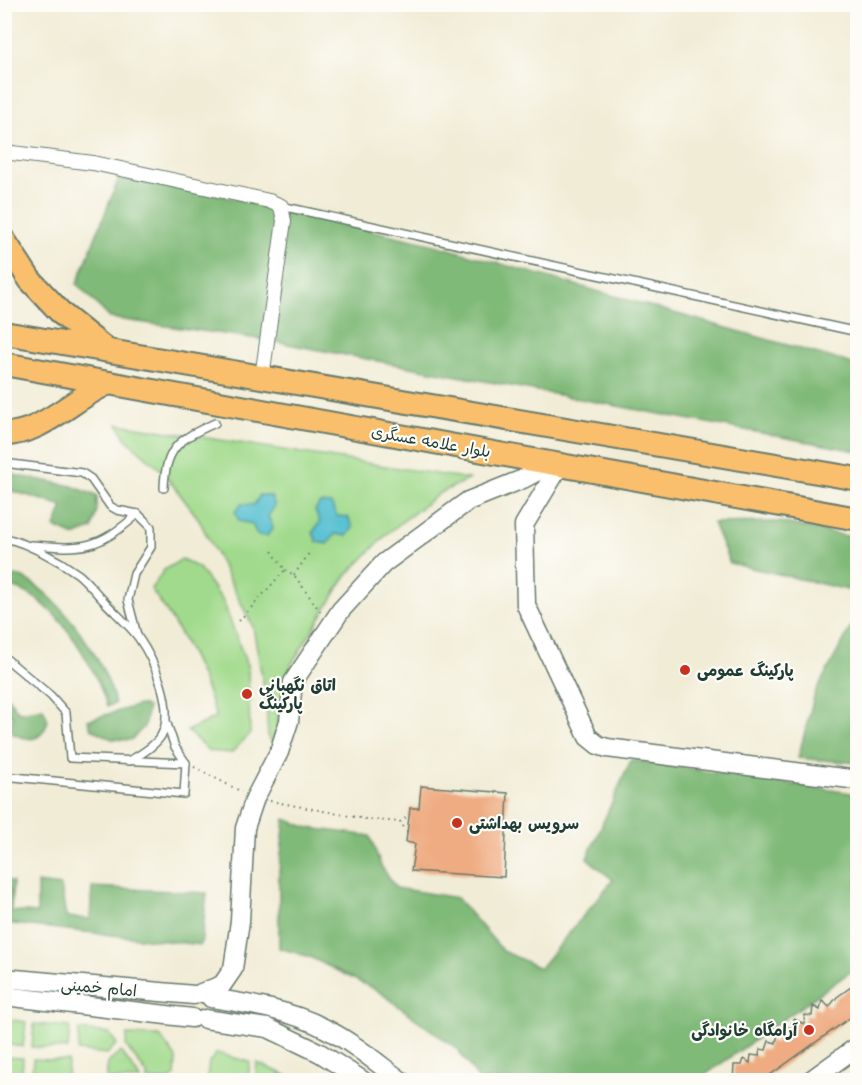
<svg xmlns="http://www.w3.org/2000/svg" width="862" height="1085" font-family="Mali,'Playpen Sans Arabic',sans-serif">
  <style>
    .green { fill: #a1da8c; stroke: #608c60; stroke-width: 1.5; fill-rule: evenodd }
    .forest { fill: #80ba78; stroke: #507c56; stroke-width: 1.5 }
    .water { fill: #56c0d2; stroke: #3a7e83; stroke-width: 1.5 }
    .building { fill: #efac82 }
    .lines { fill: none; stroke-linecap: round; stroke-linejoin: round }
    .service-casing { stroke: #687a6d; stroke-width: 10 }
    .minor-casing { stroke: #687a6d; stroke-width: 16 }
    .tertiary-casing { stroke: #687a6d; stroke-width: 21 }
    .trunk-casing { stroke: #687a6d; stroke-width: 26 }
    .path { stroke: #687a6d; stroke-width: 2; stroke-dasharray: 1.5 4.5; stroke-linecap: butt }
    .service { stroke: #fff; stroke-width: 7 }
    .minor { stroke: #fff; stroke-width: 14 }
    .tertiary { stroke: #fff; stroke-width: 18 }
    .trunk { stroke: #f9bf6d; stroke-width: 22 }
    .poi-dot { fill: #c8321e; stroke: #fdfcf7; stroke-width: 2 }
    .labels { text-anchor: middle; stroke-width: 4.5; stroke-linejoin: round; paint-order: stroke }
    .street-label { font-size: 16px; fill: #1f3d34; stroke: #fdfcf7 }
    .poi-label { font-size: 16px; font-weight: bold; fill: #1f3d34; stroke: #fdfcf7; text-anchor: start }
  </style>
  <rect width="100%" height="100%" fill="#fdfcf7"/>
  <filter id="ink" filterUnits="userSpaceOnUse"><feTurbulence type="fractalNoise" baseFrequency=".0167" numOctaves="2"/><feDisplacementMap in="SourceGraphic" scale="12" xChannelSelector="R" yChannelSelector="G"/><feConvolveMatrix kernelMatrix="1 2 1 2 8 2 1 2 1" color-interpolation-filters="sRGB"/></filter>
  <filter id="wash" filterUnits="userSpaceOnUse"><feTurbulence type="fractalNoise" baseFrequency=".008" numOctaves="4" result="noise"/><feDisplacementMap in="SourceGraphic" scale="24" xChannelSelector="R" yChannelSelector="G"/><feGaussianBlur stdDeviation="1.35" result="paint"/><feColorMatrix in="noise" values="0 0 0 0 0 0 0 0 0 0 0 0 0 0 0 0 0 1.4 0 .05"/><feComposite in="paint" operator="in"/></filter>
  <g filter="url(#wash)">
    <rect width="100%" height="100%" fill="#f1ecd6"/>
    <g class="green">
      <path d="M118,424L469,479L440,493L389,532L345,577L291,665L282,697L274,743L268,738L266,699L253,627L198,518L163,472L125,438ZM320,522L335,534L328,544L317,542L313,532Z"/>
      <path d="M182,559L199,568L223,601L248,668L250,734L231,753L209,751L187,731L216,717C202,669 180,629 151,589L164,570Z"/>
      <polygon points="5,1019 26,1022 23,1047 5,1044"/>
      <polygon points="34,1024 70,1027 68,1049 32,1047"/>
      <polygon points="79,1030 109,1033 117,1044 107,1054 78,1051"/>
      <polygon points="127,1035 160,1036 176,1058 175,1076 169,1080 147,1080 147,1074 126,1046"/>
      <polygon points="121,1052 140,1078 140,1080 106,1080 108,1063"/>
      <polygon points="217,1053 250,1062 248,1080 209,1080 207,1079 209,1062"/>
      <polygon points="5,1057 23,1058 22,1073 5,1071"/>
      <polygon points="33,1059 68,1061 67,1077 32,1074"/>
      <polygon points="257,1063 288,1076 288,1080 255,1080"/>
    </g>
    <g class="forest">
      <polygon points="121,173 435,245 857,365 857,451 266,340 110,318 77,284"/>
      <polygon points="4,473 72,486 97,496 97,510 92,529 74,536 55,527 63,506 5,489"/>
      <polygon points="780,522 857,538 857,592 730,563 713,523"/>
      <path d="M5,575C10,576 18,576 23,578C60,595 108,664 115,704L107,706C95,665 52,591 5,586Z"/>
      <polygon points="857,616 857,763 798,758 815,693"/>
      <path d="M5,694L19,712L43,708L48,720C42,742 30,742 12,733L9,723L13,718L5,706Z"/>
      <polygon points="139,705 148,707 144,727 131,740 112,739 91,729 88,720"/>
      <polygon points="631,760 857,794 857,967 698,1080 479,1080 458,1050 378,991 310,957 279,948 279,872 285,819 309,828 370,836 381,866 396,888 457,898 503,951 540,968 613,880 587,858"/>
      <polygon points="5,880 13,882 11,911 37,913 37,883 61,886 66,917 90,919 92,887 207,893 201,945 5,923"/>
    </g>
    <g class="water">
      <polygon points="260,495 271,496 275,506 268,516 273,528 267,536 257,535 252,524 239,521 235,512 241,504 254,505"/>
      <polygon points="320,503 331,504 337,516 348,517 353,528 347,536 335,534 328,544 317,542 313,532 320,522 315,510"/>
    </g>
    <g id="blocks">
      <g class="building">
        <polygon points="421,786 508,793 504,877 411,871 415,844 406,842 410,808 419,808"/>
        <polygon points="858,982 858,1012 763,1080 733,1080 734,1065 742,1065 744,1059 750,1063 751,1055 759,1056 760,1049 766,1050 769,1041 776,1043 778,1033 786,1033 786,1027 794,1028 794,1019 804,1024 805,1015 812,1016 813,1006 820,1010 822,1000 829,1007 837,997"/>
      </g>
    </g>
  </g>
  <g filter="url(#ink)">
    <use href="#blocks" fill-opacity="0" stroke="#687a6d" stroke-width="1.5"/>
    <g class="lines">
      <defs>
        <g id="service">
          <polyline points="281,206 858,332"/>
          <polyline points="4,463 82,473 91,479 110,506 117,510 138,514 151,527 151,547 134,574 128,600 137,635"/>
          <path d="M164,488C165,447 180,439 215,423"/>
          <path d="M4,537C30,545 56,558 78,574C87,581 95,592 103,600C114,612 128,624 138,637C154,660 176,709 161,736C154,747 140,755 129,761"/>
          <path d="M31,545C85,549 96,550 138,514"/>
          <polyline points="4,657 51,696 66,713 70,758 186,763"/>
          <polyline points="4,776 184,794 186,763 175,747 166,721"/>
        </g>
        <polyline id="minor" points="4,152 93,163 269,201 281,206 284,221 262,377"/>
        <g id="tertiary">
          <polyline points="560,465 524,525 526,605 588,737 598,745 607,748 858,780"/>
          <polyline points="4,978 194,995"/>
          <polyline points="201,993 222,985 233,969 240,921 245,828 255,798 279,752 289,721 293,682 341,610 384,563 468,501 523,479 551,464"/>
          <polyline points="4,996 192,1018"/>
          <path d="M211,998C249,1004 289,1010 324,1028C351,1041 376,1062 400,1080"/>
          <polyline points="205,1019 268,1028 320,1053 362,1080"/>
          <polyline points="811,1080 858,1046"/>
        </g>
        <g id="trunk">
          <polyline points="4,240 30,280 63,315 104,348"/>
          <polyline points="4,333 858,479"/>
          <polyline points="4,364 858,519"/>
          <path d="M4,434C43,434 74,397 109,383"/>
        </g>
      </defs>
      <use href="#service" class="service-casing"/>
      <use href="#minor" class="minor-casing"/>
      <use href="#tertiary" class="tertiary-casing"/>
      <use href="#trunk" class="trunk-casing"/>
      <g class="path">
        <polyline points="285,570 294,575 322,614"/>
        <polyline points="294,575 310,552"/>
        <polyline points="239,621 285,570 272,551"/>
        <polyline points="194,767 242,792"/>
        <polyline points="270,801 366,819 400,822"/>
        <polyline points="407,832 400,822 409,815"/>
      </g>
      <use href="#service" class="service"/>
      <use href="#minor" class="minor"/>
      <use href="#tertiary" class="tertiary"/>
      <use href="#trunk" class="trunk"/>
    </g>
  </g>
  <g class="poi-dot">
    <circle cx="685" cy="670" r="6"/>
    <circle cx="247" cy="694" r="6"/>
    <circle cx="457" cy="823" r="6"/>
    <circle cx="809" cy="1030" r="6"/>
  </g>
  <g class="labels">
    <g class="street-label">
      <text transform="translate(431 441) rotate(10)" y="6">بلوار علامه عسگری</text>
      <text transform="translate(99 987) rotate(5)" y="6">امام خمینی</text>
    </g>
    <g class="poi-label">
      <text x="697" y="676">پارکینگ عمومی</text>
      <text x="259" y="691">اتاق نگهبانی<tspan x="259" dy="18">پارکینگ</tspan></text>
      <text x="469" y="829">سرویس بهداشتی</text>
      <text x="797" y="1036" text-anchor="end">آرامگاه خانوادگی</text>
    </g>
  </g>
  <rect width="862" height="1085" fill="none" stroke="#fdfcf7" stroke-width="24"/>
</svg>
